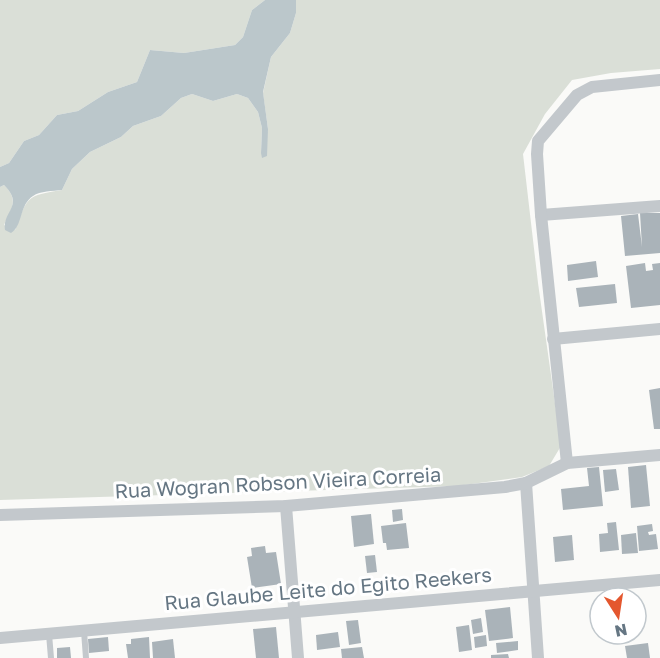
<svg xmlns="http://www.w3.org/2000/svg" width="660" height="658" font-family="'Golos Text',sans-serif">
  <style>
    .green { fill: #dadfd7 }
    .water { fill: #bbc7cb }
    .building { fill: #aab3b9 }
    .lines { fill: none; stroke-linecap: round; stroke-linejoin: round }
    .lane { stroke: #c3c8cc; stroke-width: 6 }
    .street { stroke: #c3c8cc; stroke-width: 12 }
    .labels { text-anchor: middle; stroke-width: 6; stroke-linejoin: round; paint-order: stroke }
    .street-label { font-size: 20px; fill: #657683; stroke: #fff }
  </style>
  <rect width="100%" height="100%" fill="#fafaf8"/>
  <g class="green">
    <polygon points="0,0 265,0 252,10 243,37 235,45 184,53 150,50 137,82 108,92 78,111 57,115 39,135 24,141 9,163 0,167"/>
    <path d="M296,0H660V69L611,73L572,80L545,114L523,154L538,283L561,446L549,466L522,477L457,486L0,500V187L4,185C19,200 12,208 4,225L15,230C28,196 26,196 62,190L72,169L90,152L121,137L133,126L161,116L181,98L192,94L213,101L237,94L248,98L258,112L262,128L261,153L268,129L263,93L271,57L290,33L296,13Z"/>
  </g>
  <path class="water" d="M265,0H296V13L290,33L271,57L263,92L268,129L267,156L262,158L261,153L262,128L258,112L248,98L237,94L213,101L192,94L181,98L161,116L133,126L121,137L90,152L72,169L62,190C53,191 40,191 33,196C19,205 23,226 11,233L5,230C2,211 25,206 4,185L0,187V167L9,163L24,141L39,135L57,115L78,111L108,92L137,82L150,50L184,53L235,45L243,37L252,10Z"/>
  <g class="building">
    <polygon points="640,213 660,213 660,253 625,256 621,216 638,214 642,247"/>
    <polygon points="596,261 598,277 568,281 567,265"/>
    <polygon points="645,263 646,271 653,270 652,264 660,263 660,305 631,308 626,266"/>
    <polygon points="615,284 617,303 579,307 576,288"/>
    <polygon points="660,388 660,429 654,429 649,390"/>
    <polygon points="646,465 650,506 631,508 628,467"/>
    <polygon points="599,467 603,506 563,510 561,489 589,486 587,468"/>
    <polygon points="616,469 619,490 605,492 603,470"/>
    <polygon points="402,509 403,520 393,522 392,510"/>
    <polygon points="371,514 374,544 354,547 351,516"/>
    <polygon points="616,522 619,550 600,552 599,534 608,533 607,523"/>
    <polygon points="406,523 409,548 387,550 386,543 383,543 381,526"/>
    <polygon points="652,524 653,531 648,532 649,535 656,534 658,549 639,551 637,526"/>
    <polygon points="636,533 638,553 622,554 621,535"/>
    <polygon points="572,535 574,560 555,562 553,537"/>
    <polygon points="265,546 266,553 276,552 281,584 252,588 247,557 252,556 251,548"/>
    <polygon points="375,555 377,572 367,573 365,556"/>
    <polygon points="510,607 513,638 489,641 485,610"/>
    <polygon points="481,618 483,632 473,634 471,620"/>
    <polygon points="358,620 361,643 349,645 346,621"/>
    <polygon points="469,625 472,650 459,652 456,627"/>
    <polygon points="276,627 279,658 256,658 253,629"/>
    <polygon points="338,632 340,647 317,650 316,635"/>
    <polygon points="486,635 487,646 475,648 474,637"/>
    <polygon points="108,637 109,651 89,653 88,639"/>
    <polygon points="149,637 150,658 128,658 126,644 131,644 131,639"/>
    <polygon points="173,639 175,658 153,658 152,642"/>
    <polygon points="518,641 518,650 497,653 496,643"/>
    <polygon points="648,643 650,658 627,658 625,646"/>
    <polygon points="70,647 71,658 57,658 57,648"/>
    <polygon points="362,647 364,658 342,658 341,649"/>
    <polygon points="508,654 509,658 491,658 491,655"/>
  </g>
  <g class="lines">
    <g class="lane">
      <polyline points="84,631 86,658"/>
      <polyline points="49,634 51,658"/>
    </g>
    <g class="street">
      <polyline points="541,215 660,206"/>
      <polyline points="553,339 660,329"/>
      <polyline points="567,463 541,215 537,154 538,141 577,95 592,87 660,80"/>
      <polyline points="526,483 538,658"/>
      <polyline points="286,506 298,658"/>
      <polyline points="0,515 286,506 505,487 526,483 567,463 660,455"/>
      <polyline points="0,638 660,580"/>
    </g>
  </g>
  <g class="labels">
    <g class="street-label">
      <text transform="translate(278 483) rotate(-3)" y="7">Rua Wogran Robson Vieira Correia</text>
      <text transform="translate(328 589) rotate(-5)" y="7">Rua Glaube Leite do Egito Reekers</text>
    </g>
  </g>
  <g transform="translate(618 616) rotate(168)"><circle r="28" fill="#ffffff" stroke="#c1c8cd" stroke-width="1.5"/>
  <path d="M0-4.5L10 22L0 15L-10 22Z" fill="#e4572e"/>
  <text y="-9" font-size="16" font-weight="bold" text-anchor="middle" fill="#657683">N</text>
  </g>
</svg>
